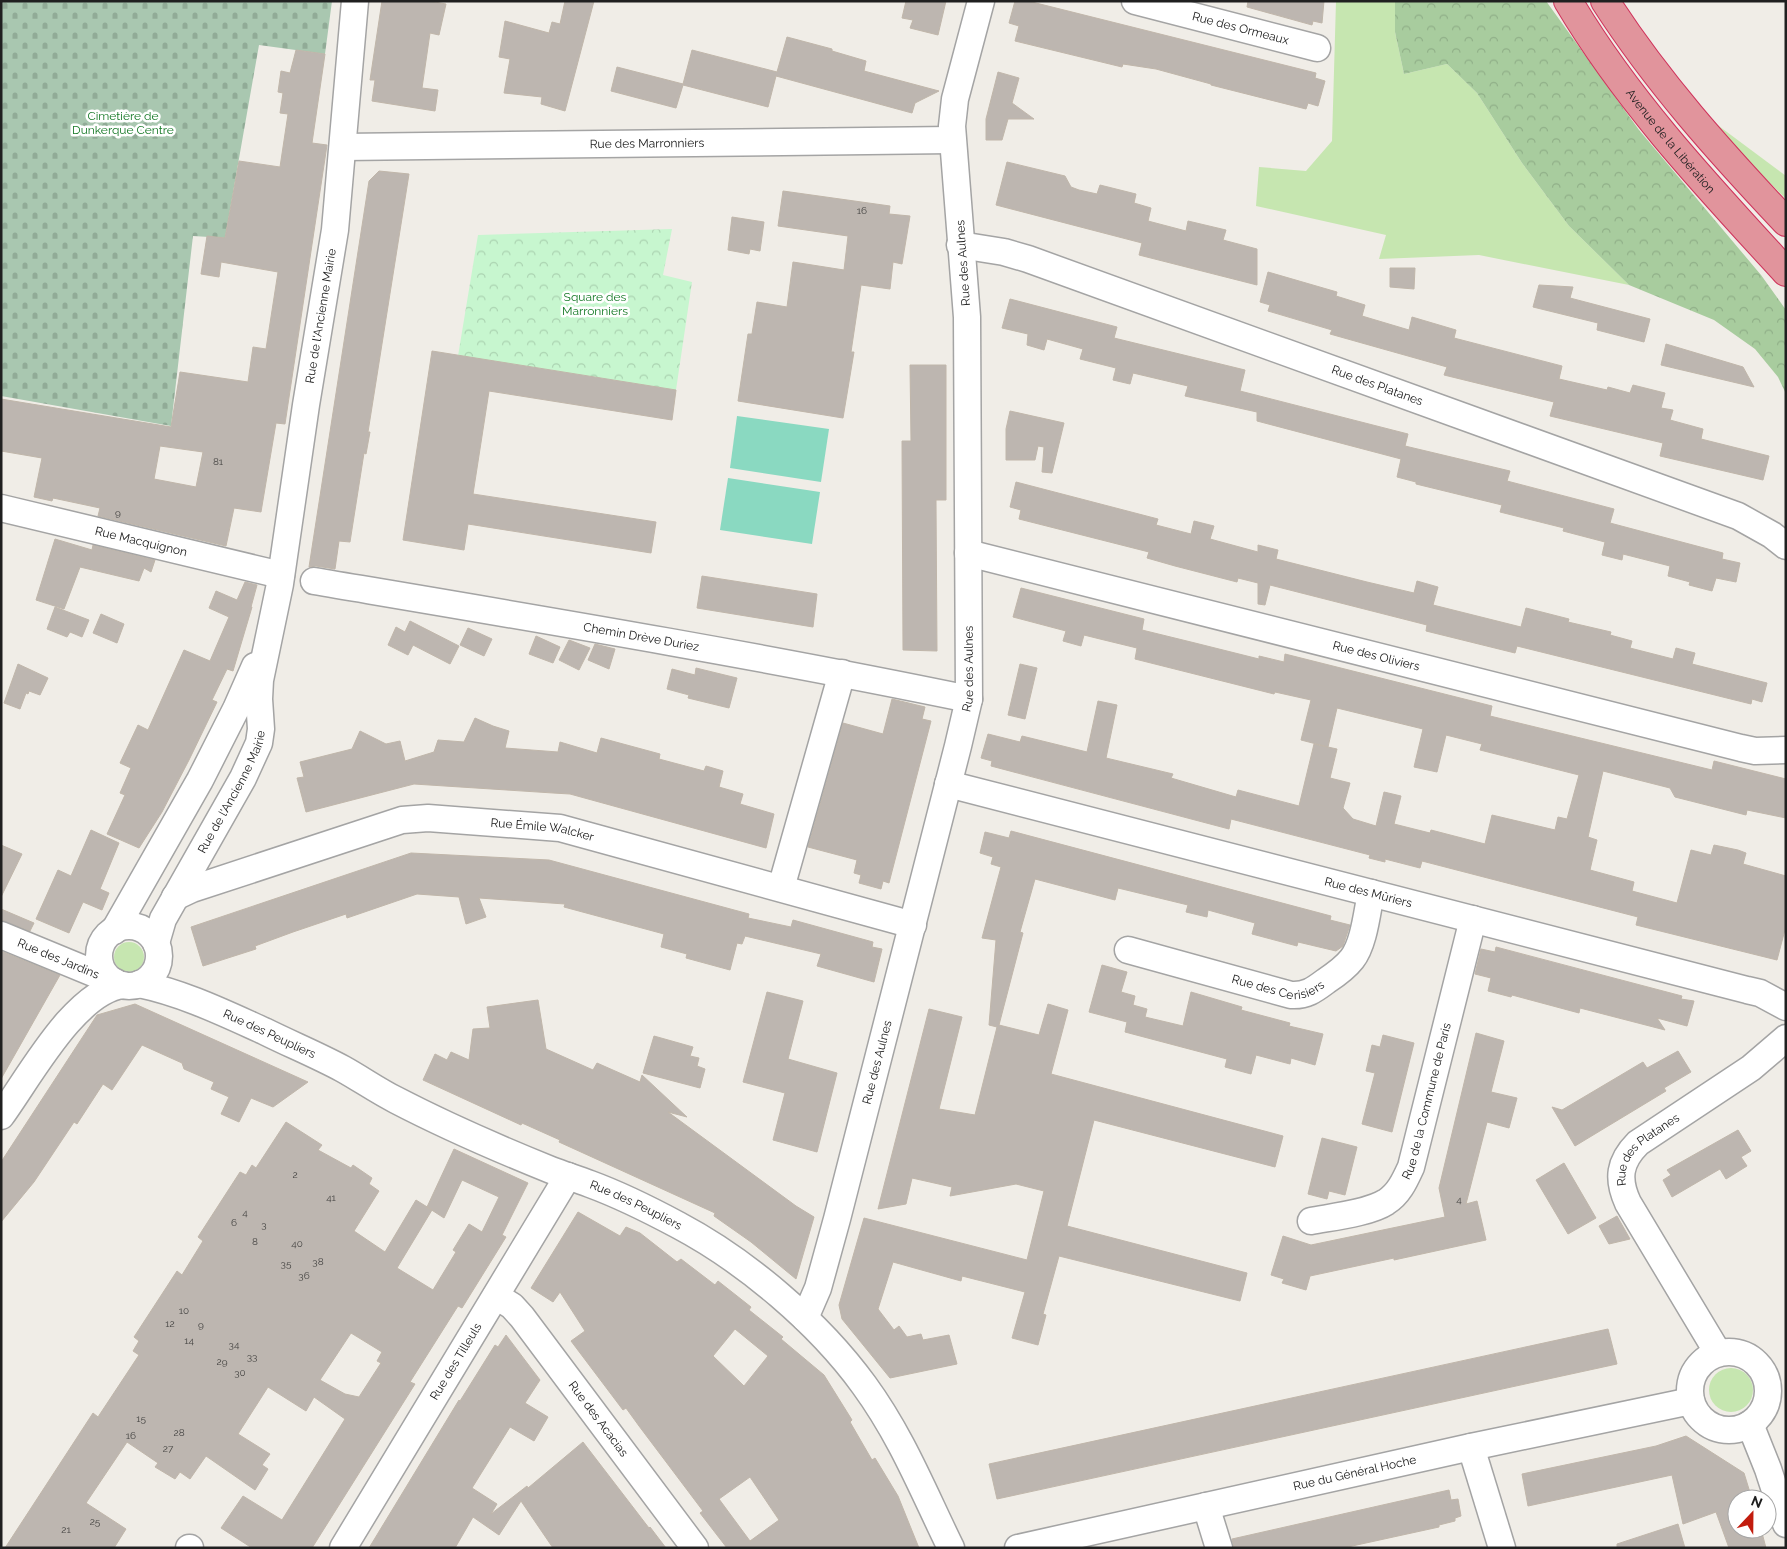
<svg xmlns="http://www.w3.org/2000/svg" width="1787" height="1549" font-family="Raleway,sans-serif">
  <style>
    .grass { fill: #c6e6b0 }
    .forest { fill: url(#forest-crowns) }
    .cemetery { fill: url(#cemetery-stones) }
    .park { fill: url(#park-crowns) }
    .pitch { fill: #8ad9c1 }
    .building { fill: #bdb6b0; stroke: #c0b6aa; fill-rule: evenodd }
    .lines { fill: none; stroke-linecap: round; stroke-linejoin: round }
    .minor-casing { stroke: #a4a4a4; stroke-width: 29 }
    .highway-casing { stroke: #cf325b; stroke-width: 30 }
    .minor { stroke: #fff; stroke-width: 26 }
    .highway { stroke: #e1949c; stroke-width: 28 }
    .labels { text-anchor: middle; stroke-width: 5; stroke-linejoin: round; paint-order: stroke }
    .number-label { font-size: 10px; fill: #474644 }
    .street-label { font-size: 12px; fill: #202020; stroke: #fff }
    .park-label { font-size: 12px; fill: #137824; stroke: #fff }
  </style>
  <defs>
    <pattern id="forest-crowns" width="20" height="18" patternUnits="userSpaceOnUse" patternTransform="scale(1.25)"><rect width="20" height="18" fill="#a8cc9e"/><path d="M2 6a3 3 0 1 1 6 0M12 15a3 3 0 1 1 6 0" fill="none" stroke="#90af88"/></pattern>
    <pattern id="cemetery-stones" width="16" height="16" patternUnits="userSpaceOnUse" patternTransform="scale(1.25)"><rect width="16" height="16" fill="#a9c7b0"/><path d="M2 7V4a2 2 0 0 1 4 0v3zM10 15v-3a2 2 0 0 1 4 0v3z" fill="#91ab97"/></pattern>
    <pattern id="park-crowns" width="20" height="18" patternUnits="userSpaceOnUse" patternTransform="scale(1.25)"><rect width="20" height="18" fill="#c7f6cf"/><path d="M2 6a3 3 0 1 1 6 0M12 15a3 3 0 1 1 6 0" fill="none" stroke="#abd3b1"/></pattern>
  </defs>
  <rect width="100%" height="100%" fill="#f0ede7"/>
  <g class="grass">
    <polygon points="1336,1 1395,1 1395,32 1404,74 1447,64 1477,93 1522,163 1569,226 1629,285 1479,255 1379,259 1386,235 1256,206 1259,167 1306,171 1332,141"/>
    <polygon points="1696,109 1786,176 1786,199"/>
    <circle cx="129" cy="957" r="15"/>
    <circle cx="1731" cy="1390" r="22"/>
  </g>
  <polygon class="forest" points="1395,1 1546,1 1639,130 1761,275 1786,310 1786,394 1778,377 1755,349 1714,320 1629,285 1569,226 1522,163 1477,93 1447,64 1404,74 1395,32"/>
  <polygon class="cemetery" points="1,1 332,1 325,54 259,45 225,238 193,236 171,426 1,396"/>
  <polygon class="park" points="672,229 663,275 692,282 676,390 458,356 478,235"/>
  <g class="pitch">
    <polygon points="737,416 829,429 821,482 730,468"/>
    <polygon points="728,478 820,492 812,544 720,530"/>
  </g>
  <g class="building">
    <polygon points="382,1 429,1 446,4 439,35 430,33 422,88 438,90 435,111 372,101 375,80 370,80"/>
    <polygon points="565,1 594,1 565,111 541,104 542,97 504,93 510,59 499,57 505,21 549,33 552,22 560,24"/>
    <polygon points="906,1 946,1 938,35 910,28 913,20 902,18"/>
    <polygon points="1015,1 1028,1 1316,73 1315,78 1325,81 1318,106 1308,103 1306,109 1211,85 1211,84 1156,69 1123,64 1122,67 1015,41 1019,26 1009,23"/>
    <polygon points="1248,1 1324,1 1322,23 1313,21 1312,25 1247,7"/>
    <polygon points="787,37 832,49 832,51 866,61 864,71 939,91 915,103 912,113 776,76 768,107 683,85 676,108 611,91 617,67 683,84 692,50 777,72"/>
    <path d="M296,50L325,54L312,143L327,145L285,424L276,423L261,512L234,508L226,546L98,516L100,508L53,498L52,501L34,497L42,458L1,451V399L171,427L180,372L248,382L253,347L266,349L278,272L221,262L219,277L201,274L207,236L225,238L239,161L280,167L288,114L280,113L283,93L278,92L281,71L290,73ZM160,446L203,452L196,487L154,479Z"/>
    <polygon points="998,72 1019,78 1012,103 1034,119 1008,119 1002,140 986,140 986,119"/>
    <polygon points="1007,162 1065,176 1071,187 1079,190 1097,194 1100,185 1136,194 1134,203 1151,208 1148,221 1186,231 1188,221 1226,230 1223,240 1257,249 1257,285 1139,255 1142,243 996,205"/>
    <polygon points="379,171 409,174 368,432 370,432 366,454 364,453 350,542 339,541 335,569 316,566 309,567 369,181"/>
    <polygon points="783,191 890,206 889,214 910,216 902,264 893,262 890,289 861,285 851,352 854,352 843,418 738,401 748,334 752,334 757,302 787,307 793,262 844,270 848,236 778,226"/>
    <polygon points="732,217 764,222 760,251 750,249 749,254 728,250"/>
    <polygon points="1390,268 1415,268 1414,289 1390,287"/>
    <polygon points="1268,272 1337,292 1336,296 1365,305 1362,316 1409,330 1412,317 1456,330 1454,338 1562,366 1559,379 1607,390 1608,387 1630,393 1633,385 1665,393 1661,408 1673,410 1670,420 1703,429 1701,439 1769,456 1763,480 1660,456 1663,443 1550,416 1554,402 1444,375 1447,367 1330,334 1332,330 1268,311 1270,305 1260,302"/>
    <polygon points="1539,285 1573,287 1570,298 1650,319 1644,342 1597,330 1598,323 1533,307"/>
    <polygon points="1010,299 1117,327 1114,338 1245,370 1240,391 1408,434 1405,446 1510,471 1507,481 1614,509 1610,523 1723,553 1722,559 1740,563 1736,582 1716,578 1712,591 1689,585 1690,582 1668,576 1670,566 1623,554 1622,560 1602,555 1605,542 1563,531 1564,528 1500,512 1502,505 1416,484 1416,482 1397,477 1401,459 1257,421 1257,412 1185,396 1188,386 1133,373 1130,384 1113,380 1116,368 1080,359 1083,349 1047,339 1044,350 1027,345 1028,334 1002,328"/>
    <polygon points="1666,344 1743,367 1754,387 1661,365"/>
    <polygon points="432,351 676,390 672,420 489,391 473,494 656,522 651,553 468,524 464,550 403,540"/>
    <polygon points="910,365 946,365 946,500 936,500 937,651 903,650 902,441 911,441"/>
    <polygon points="1010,411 1064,423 1052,473 1042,472 1044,447 1038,446 1035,460 1006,460 1006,429"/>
    <polygon points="1016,482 1158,519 1156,525 1191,534 1194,521 1214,526 1210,539 1258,552 1258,545 1278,550 1276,559 1367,582 1414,593 1417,581 1438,587 1433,605 1521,627 1526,608 1569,619 1568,622 1611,632 1610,635 1632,641 1630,648 1673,659 1676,648 1695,653 1692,664 1767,683 1762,702 1752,699 1751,704 1517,646 1515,653 1426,631 1427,625 1270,585 1265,605 1258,604 1258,583 1238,578 1237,582 1175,566 1147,558 1149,552 1019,519 1021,510 1010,507"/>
    <polygon points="55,539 92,550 93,545 155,560 151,572 144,568 139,581 80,567 64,609 36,600"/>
    <polygon points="702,576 817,594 813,627 697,608"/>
    <polygon points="245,582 257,585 251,607 252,607 233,671 227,669 212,700 217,702 189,760 162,812 139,848 107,834 125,795 120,793 131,768 120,763 138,725 148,730 184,650 210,661 229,617 209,608 216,591 237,600"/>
    <polygon points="1021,588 1144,619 1142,630 1195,643 1259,659 1259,656 1284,662 1285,654 1492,706 1490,716 1712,770 1714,761 1786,779 1786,818 1747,810 1746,815 1675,797 1670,788 1603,771 1588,837 1597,840 1590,870 1634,882 1632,891 1677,903 1691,850 1711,855 1714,845 1738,850 1746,853 1743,864 1786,876 1786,926 1777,960 1636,925 1638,917 1422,861 1420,868 1385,859 1385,862 1369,858 1370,855 1231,819 1229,829 991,766 992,761 981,758 988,734 1020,742 1022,736 1087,752 1098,701 1117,705 1106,758 1173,774 1171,778 1236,797 1238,790 1299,806 1314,744 1337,749 1330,778 1350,783 1343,808 1353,819 1376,826 1384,792 1401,796 1394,824 1430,833 1431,830 1485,844 1492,815 1555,830 1558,817 1567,819 1579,775 1480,750 1482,744 1446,735 1437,772 1414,767 1423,729 1337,708 1328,747 1301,740 1311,700 1275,692 1274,694 1135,659 1137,648 1100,639 1084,635 1081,646 1063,641 1066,631 1013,617"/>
    <polygon points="55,607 89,620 82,637 70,632 67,637 47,629"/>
    <polygon points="101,614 124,624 117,643 93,633"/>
    <polygon points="410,621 459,646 450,664 413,645 408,655 388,645 396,627 405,632"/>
    <polygon points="468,628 492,639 484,656 460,645"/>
    <polygon points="536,636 560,647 553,663 529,654"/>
    <polygon points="569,640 590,648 579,670 559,660"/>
    <polygon points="595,644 615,649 609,669 588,660"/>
    <polygon points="18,664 48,678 40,695 29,691 28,694 26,693 20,709 4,703"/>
    <polygon points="1020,664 1037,668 1025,719 1008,715"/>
    <polygon points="696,668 737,678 729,708 688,698 689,695 667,689 672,669 695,675"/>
    <polygon points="892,699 925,707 922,719 931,721 889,883 883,881 881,889 859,883 861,875 854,873 857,860 808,847 843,723 883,734"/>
    <polygon points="475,718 493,726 509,731 505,748 558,752 560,742 597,753 601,738 660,754 659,759 704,771 706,766 723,771 719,787 743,794 740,804 774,814 766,848 570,794 553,793 414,784 306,812 297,778 304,777 300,762 352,749 360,731 386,744 400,741 405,761 434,752 438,740 464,742"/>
    <polygon points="91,830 119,843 100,889 109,893 102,910 83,902 69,933 36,919 58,870 71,876"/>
    <polygon points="1011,831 1331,916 1330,920 1350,925 1343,946 1336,951 1298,942 1297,946 1252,934 1255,923 1208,910 1207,917 1186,912 1188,905 1118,888 1115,900 1035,879 1020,932 1023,933 999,1025 1039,1035 1048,1004 1068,1010 1051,1074 1283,1136 1275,1167 1094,1120 1067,1226 1247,1273 1240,1301 1059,1256 1043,1314 1046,1315 1038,1345 1012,1338 1025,1292 962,1276 961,1281 893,1262 878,1309 894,1330 899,1326 907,1337 921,1334 923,1340 949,1335 957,1364 890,1378 842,1319 839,1305 864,1218 1027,1260 1044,1191 1016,1184 950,1196 952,1187 912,1178 906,1204 878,1209 929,1009 962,1017 939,1109 975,1115 997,1027 989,1025 996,940 982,938 1001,867 991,864 993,857 980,853 985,832 1009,838"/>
    <polygon points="1,845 22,854 1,897"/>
    <polygon points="411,853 549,860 749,914 748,918 791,927 793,920 873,942 872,947 882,949 874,982 817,966 821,954 745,936 742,944 737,943 730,970 686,958 687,954 661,947 664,934 564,907 565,904 479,898 486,917 466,924 459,897 417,894 347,918 346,914 293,932 255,946 256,949 203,966 191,927"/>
    <polygon points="1,909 34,923 30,931 1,920"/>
    <polygon points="1496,947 1682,996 1681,999 1694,1001 1687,1026 1657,1018 1665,1030 1580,1008 1579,1013 1512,995 1511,997 1488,991 1491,978 1475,974 1481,949 1495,952"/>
    <polygon points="1,951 60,975 1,1079"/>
    <polygon points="1102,965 1127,972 1121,992 1135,996 1133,1005 1147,1009 1145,1017 1183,1026 1191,992 1242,1007 1241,1010 1290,1023 1289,1026 1323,1034 1315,1065 1291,1058 1290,1064 1256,1055 1251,1074 1225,1067 1227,1059 1125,1032 1127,1022 1089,1012"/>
    <polygon points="767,992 803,1001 788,1059 837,1073 817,1152 773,1140 785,1093 743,1082"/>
    <polygon points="538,1000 546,1049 593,1070 597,1063 640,1082 642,1075 687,1117 668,1112 796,1206 814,1217 796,1279 751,1242 714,1216 715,1213 559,1142 560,1140 522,1123 521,1125 423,1080 435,1054 447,1060 451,1052 469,1060 473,1029 490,1028 487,1007"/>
    <polygon points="135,1004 308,1082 273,1107 251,1098 239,1122 221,1114 229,1097 211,1089 214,1082 184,1069 182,1063 142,1045 112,1090 103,1084 77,1124 74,1122 34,1182 1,1222 1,1162 97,1015"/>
    <polygon points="1476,1033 1504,1041 1491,1092 1517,1098 1509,1128 1487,1122 1466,1204 1477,1201 1486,1240 1394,1260 1394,1258 1310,1276 1306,1290 1282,1283 1284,1279 1271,1275 1283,1236 1311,1245 1445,1217 1439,1188"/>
    <polygon points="1383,1035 1414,1043 1392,1132 1362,1124 1375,1073 1366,1071 1372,1045 1380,1047"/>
    <polygon points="654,1036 693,1047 690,1056 699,1058 697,1066 705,1069 700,1088 643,1073"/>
    <polygon points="1678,1051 1691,1072 1664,1088 1666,1091 1575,1146 1552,1107 1562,1110 1643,1062 1647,1068"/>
    <path d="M286,1122L322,1145L318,1150L351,1168L353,1165L372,1178L369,1184L379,1191L354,1231L385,1252L416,1200L432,1210L397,1268L433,1290L456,1252L453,1250L469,1224L482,1232L499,1197L462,1180L444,1218L427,1207L454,1149L528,1183L502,1235L506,1237L462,1308L458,1306L410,1382L415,1384L312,1548H252L221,1528L243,1496L282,1520L345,1419L314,1397L306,1411L268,1387L238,1434L270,1454L262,1465L268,1469L255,1490L206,1456L190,1479L180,1472L175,1479L155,1467L158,1463L127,1442L86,1503L126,1529L114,1548H5L93,1413L98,1417L139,1355L133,1351L139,1341L134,1337L177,1271L182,1275L203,1241L198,1237L240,1172L246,1175L252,1165L256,1168ZM351,1333L382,1352L377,1361L381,1363L359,1397L345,1394L320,1380Z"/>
    <polygon points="1738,1130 1751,1151 1741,1157 1747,1166 1726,1179 1720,1169 1672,1197 1663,1180 1671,1175 1667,1170"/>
    <polygon points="1322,1138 1357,1147 1345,1195 1329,1191 1327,1199 1308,1194"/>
    <polygon points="1564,1163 1596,1218 1568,1234 1536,1180"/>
    <path d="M578,1212L620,1236L626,1227L640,1233L677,1262L681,1259L715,1285L718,1281L751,1307L749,1310L783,1337L781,1339L824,1375L852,1420L850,1422L872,1460L875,1458L898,1496L919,1548H727L700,1513L703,1511L639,1426L626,1408L623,1410L571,1341L585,1331L560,1292L553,1302L531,1288ZM735,1329L768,1356L744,1386L713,1356ZM750,1477L779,1520L750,1541L719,1499Z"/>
    <polygon points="1617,1216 1630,1239 1609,1244 1599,1226"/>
    <polygon points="1608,1329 1617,1364 997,1499 989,1464"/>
    <polygon points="506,1335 540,1380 525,1403 548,1417 534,1441 510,1427 472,1488 497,1504 491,1514 527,1486 528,1488 583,1442 649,1528 650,1527 666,1548 553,1548 521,1501 499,1535 473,1517 455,1548 369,1548 459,1400 460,1401 495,1345 498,1347"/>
    <polygon points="1686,1436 1744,1473 1752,1499 1737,1499 1737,1529 1761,1529 1766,1548 1729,1548 1716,1512 1683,1524 1672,1475 1528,1506 1522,1474 1656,1446"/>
    <polygon points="1449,1490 1451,1500 1458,1499 1461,1516 1455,1518 1455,1521 1439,1525 1439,1527 1343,1548 1234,1548 1232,1539"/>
    <polygon points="1678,1524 1685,1548 1617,1548 1617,1544"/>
  </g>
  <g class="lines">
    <defs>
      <g id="minor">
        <path id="s1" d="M1135,1L1317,48"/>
        <path id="s2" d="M343,147L952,140"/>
        <path id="s3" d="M960,245L1004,252L1028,259L1738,516L1772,535L1786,546"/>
        <path id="s4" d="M1,508L281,575"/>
        <path id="s5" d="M968,553L1741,748L1755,751L1786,750"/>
        <path id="s6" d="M314,581C533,618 751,654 969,699"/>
        <path id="s7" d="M948,784L1747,990L1760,993L1786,1007"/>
        <polyline points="781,888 842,673"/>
        <path id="s8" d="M175,897L192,889L402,820L428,818L560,828L913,925"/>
        <circle cx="129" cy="956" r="30"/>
        <polyline points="114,931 200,780 236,709 255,666"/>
        <path id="s9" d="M1,935L115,982"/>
        <path id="s10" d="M156,943L163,919L243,778L259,743L261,729L259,699L260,680L280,584L306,405L335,230L355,1"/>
        <path id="s11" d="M1128,950L1291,995C1306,996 1314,990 1326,981C1335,975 1345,968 1352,959C1364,944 1367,912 1371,893"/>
        <path id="s12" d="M139,984C183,993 224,1013 264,1031C290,1044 317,1055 343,1069C361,1079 378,1091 396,1100C446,1126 499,1149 551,1170C564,1175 577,1179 590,1184C620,1195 650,1210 678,1225C746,1261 819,1323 864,1385C902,1437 923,1491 951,1548"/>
        <path d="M1,1116C29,1078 74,992 123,985"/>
        <path id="s13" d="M1311,1221C1332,1217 1369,1213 1386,1202C1399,1194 1405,1180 1411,1167L1473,919"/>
        <path id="s14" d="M496,1296L512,1306L522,1317L695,1548"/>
        <path id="s15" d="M805,1318L818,1288L837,1219L958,746L969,699L967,317L952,126L955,99L981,1"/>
        <circle cx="1729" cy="1391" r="39"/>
        <path id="s16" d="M1718,1353L1628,1203C1617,1179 1619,1162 1638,1143L1751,1068L1786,1038"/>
        <polyline points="1750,1424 1768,1469 1786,1524"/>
        <polyline points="1471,1447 1502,1548"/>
        <polyline points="1206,1506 1219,1548"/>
        <polyline points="189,1548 190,1548"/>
        <path id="s17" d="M343,1548L568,1176"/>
        <path id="s18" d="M1018,1548L1471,1447L1691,1401"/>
      </g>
      <g id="highway">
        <path id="s19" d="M1568,1C1627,101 1708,187 1786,272"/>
        <path d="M1605,1C1657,82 1720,152 1786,222"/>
      </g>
    </defs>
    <use href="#minor" class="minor-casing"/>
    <use href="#highway" class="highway-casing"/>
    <use href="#minor" class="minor"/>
    <use href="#highway" class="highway"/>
  </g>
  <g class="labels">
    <g class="number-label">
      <text x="862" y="214">16</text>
      <text x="218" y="465">81</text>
      <text x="118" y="516">9</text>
      <text x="295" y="1178">2</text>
      <text x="331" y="1201">41</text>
      <text x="1459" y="1203">4</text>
      <text x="245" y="1216">4</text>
      <text x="234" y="1226">6</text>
      <text x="264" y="1228">3</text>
      <text x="255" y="1245">8</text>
      <text x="297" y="1247">40</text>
      <text x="318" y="1265">38</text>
      <text x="286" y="1267">35</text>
      <text x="304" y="1279">36</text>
      <text x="184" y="1314">10</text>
      <text x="170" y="1327">12</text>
      <text x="201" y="1328">9</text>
      <text x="189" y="1344">14</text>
      <text x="234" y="1348">34</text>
      <text x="252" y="1360">33</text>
      <text x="222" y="1365">29</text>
      <text x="240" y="1376">30</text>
      <text x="141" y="1422">15</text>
      <text x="179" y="1436">28</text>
      <text x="131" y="1439">16</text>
      <text x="168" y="1452">27</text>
      <text x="95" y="1525">25</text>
      <text x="66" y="1533">21</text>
    </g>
    <g class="street-label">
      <text dy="4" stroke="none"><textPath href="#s1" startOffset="109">Rue des Ormeaux</textPath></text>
      <text dy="4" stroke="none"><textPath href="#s19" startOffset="174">Avenue de la Libération</textPath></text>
      <text dy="4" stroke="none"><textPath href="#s2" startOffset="304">Rue des Marronniers</textPath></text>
      <text transform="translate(963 263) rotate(-94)" y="4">Rue des Aulnes</text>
      <text dy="4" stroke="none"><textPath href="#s10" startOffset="658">Rue de l'Ancienne Mairie</textPath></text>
      <text dy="4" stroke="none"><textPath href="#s3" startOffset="441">Rue des Platanes</textPath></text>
      <text dy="4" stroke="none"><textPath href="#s4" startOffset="144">Rue Macquignon</textPath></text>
      <text dy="4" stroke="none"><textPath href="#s6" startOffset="332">Chemin Drève Duriez</textPath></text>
      <text dy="4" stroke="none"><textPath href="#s5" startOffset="421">Rue des Oliviers</textPath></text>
      <text dy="4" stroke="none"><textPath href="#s15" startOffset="671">Rue des Aulnes</textPath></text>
      <text dy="4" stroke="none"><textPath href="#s10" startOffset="170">Rue de l'Ancienne Mairie</textPath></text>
      <text dy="4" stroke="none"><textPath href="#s8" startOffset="381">Rue Émile Walcker</textPath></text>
      <text dy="4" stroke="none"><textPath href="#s7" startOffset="434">Rue des Mûriers</textPath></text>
      <text dy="4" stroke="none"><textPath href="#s9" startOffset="62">Rue des Jardins</textPath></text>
      <text dy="4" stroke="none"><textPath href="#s11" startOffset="156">Rue des Cerisiers</textPath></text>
      <text dy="4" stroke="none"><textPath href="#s12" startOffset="140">Rue des Peupliers</textPath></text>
      <text dy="4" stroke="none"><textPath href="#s15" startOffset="266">Rue des Aulnes</textPath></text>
      <text dy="4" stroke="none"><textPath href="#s13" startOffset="189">Rue de la Commune de Paris</textPath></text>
      <text dy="4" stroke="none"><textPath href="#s16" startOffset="241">Rue des Platanes</textPath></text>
      <text dy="4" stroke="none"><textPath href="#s12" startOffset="545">Rue des Peupliers</textPath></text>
      <text dy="4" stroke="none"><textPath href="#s17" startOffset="218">Rue des Tilleuls</textPath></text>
      <text dy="4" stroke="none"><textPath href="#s14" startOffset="161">Rue des Acacias</textPath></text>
      <text dy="4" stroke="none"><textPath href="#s18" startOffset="345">Rue du Général Hoche</textPath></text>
    </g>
    <g class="park-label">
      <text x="123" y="120">Cimetière de<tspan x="123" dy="14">Dunkerque Centre</tspan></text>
      <text x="595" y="301">Square des<tspan x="595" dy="14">Marronniers</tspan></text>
    </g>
  </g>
  <rect width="1787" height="1549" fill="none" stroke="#202020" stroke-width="5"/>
  <g transform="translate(1752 1514) rotate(22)"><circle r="24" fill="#ffffff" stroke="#a6a6a6"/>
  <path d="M0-4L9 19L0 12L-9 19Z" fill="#c21d0e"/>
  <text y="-8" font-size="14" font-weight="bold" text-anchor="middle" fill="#202020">N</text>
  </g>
</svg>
